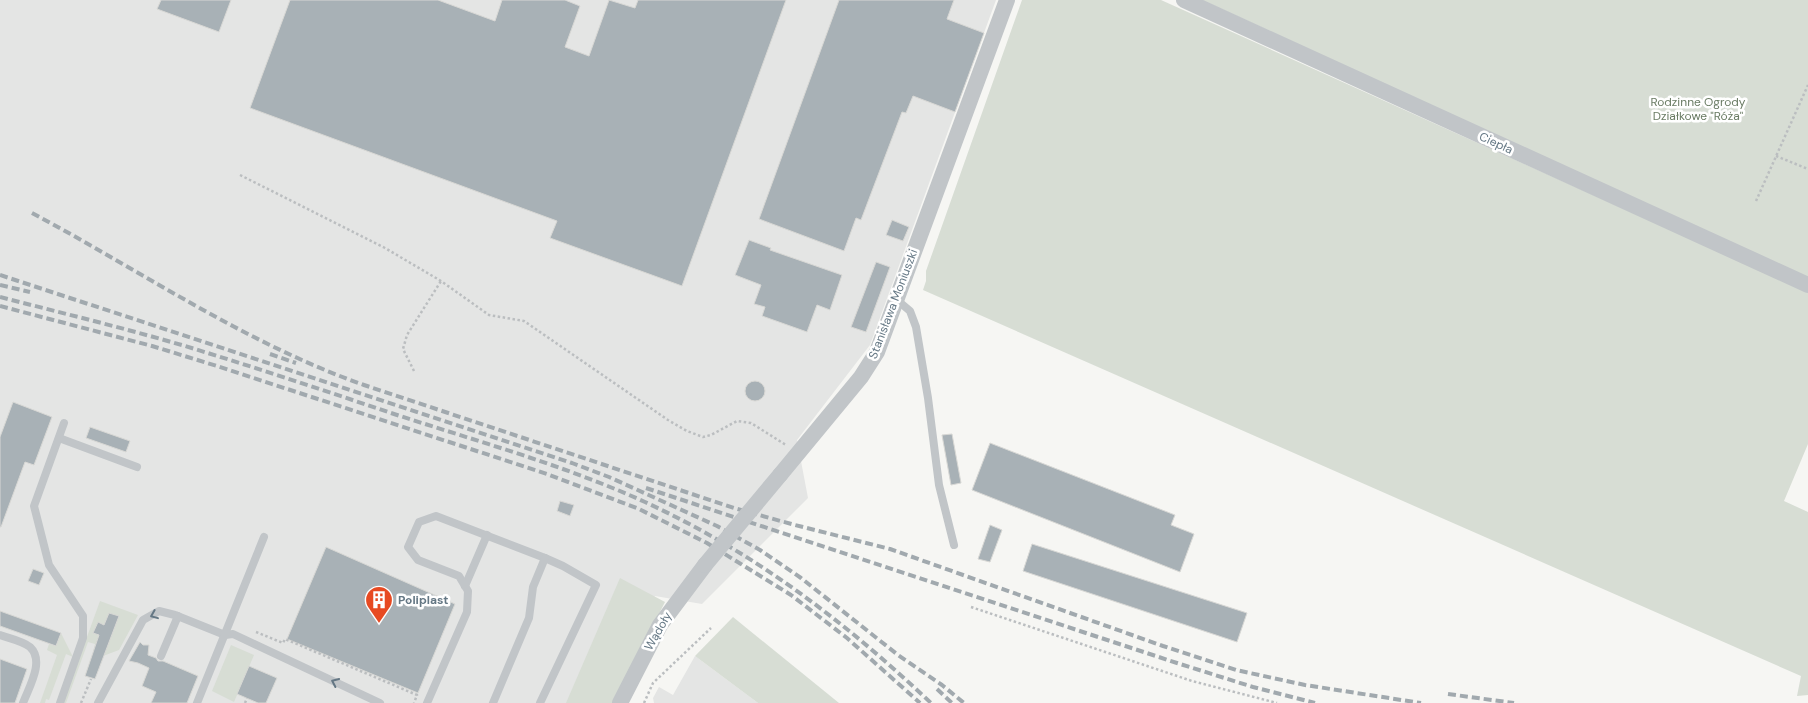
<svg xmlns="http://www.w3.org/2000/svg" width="1808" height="703" font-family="'DM Sans',sans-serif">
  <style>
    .built { fill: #e4e5e4 }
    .green { fill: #d7ddd4 }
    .building { fill: #a8b1b6; stroke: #d8d8d5 }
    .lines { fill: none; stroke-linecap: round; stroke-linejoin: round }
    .path { stroke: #bbbec0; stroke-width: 2.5; stroke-dasharray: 2.5 2.5; stroke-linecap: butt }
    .service { stroke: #c1c5c8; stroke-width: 8 }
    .minor { stroke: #c1c5c8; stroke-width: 16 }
    .rail { stroke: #a1a9ae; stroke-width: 4; stroke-dasharray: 8 4; stroke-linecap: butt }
    .minor-bridge { stroke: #c1c5c8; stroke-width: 16 }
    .oneway { stroke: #647784 }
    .labels { text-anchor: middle; stroke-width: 5; stroke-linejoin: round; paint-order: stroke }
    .park-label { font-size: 12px; fill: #697b63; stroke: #fff }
    .street-label { font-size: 12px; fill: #647784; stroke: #fff }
    .poi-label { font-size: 12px; font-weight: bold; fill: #647784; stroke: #fff; text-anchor: start }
  </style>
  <rect width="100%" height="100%" fill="#f6f6f3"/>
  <g class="built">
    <polygon points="0,0 996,0 870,345 797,440 808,498 702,604 655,596 593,703 0,703"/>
    <polygon points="695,656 758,703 654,703 653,698 659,687 673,695"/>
  </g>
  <g class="green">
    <polygon points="1022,0 1161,0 1808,292 1808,444 1784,501 1808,512 1808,695 1797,696 1801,676 923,290 926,281 926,271"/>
    <polygon points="1202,0 1808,0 1808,278"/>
    <polygon points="620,578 665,602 613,703 566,703"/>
    <polygon points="100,601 138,615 119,650 103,656 93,652 95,644 88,642 66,703 63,703"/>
    <polygon points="733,617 839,703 758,703 695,656"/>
    <polygon points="61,633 73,657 66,654 49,700 46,699 45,703 40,703 57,655 47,650 49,644 56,646"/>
    <polygon points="231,645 254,655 234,702 212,691"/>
  </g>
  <g class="building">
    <polygon points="161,0 231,0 219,32 157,9"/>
    <polygon points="290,0 438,0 495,21 502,0 565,0 580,6 565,47 589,56 609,0 635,8 638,0 786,0 682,286 550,238 557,221 250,108"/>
    <polygon points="839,0 954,0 947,19 984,33 955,112 913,96 906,113 902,112 861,220 856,218 844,251 759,219"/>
    <polygon points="892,220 909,227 903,241 886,235"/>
    <polygon points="749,240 771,248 770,250 842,275 830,310 817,305 807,332 762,316 765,307 754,304 761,285 735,275"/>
    <polygon points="876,262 890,267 866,332 851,327"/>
    <circle cx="755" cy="391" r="10"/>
    <polygon points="13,402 52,417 34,465 25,462 1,527 0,527 0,437"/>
    <polygon points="90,427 130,441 126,452 86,438"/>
    <polygon points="952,434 961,483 951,485 942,435"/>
    <polygon points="990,443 1175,515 1171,525 1194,534 1180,572 972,490"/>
    <polygon points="560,501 574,505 570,516 557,511"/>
    <polygon points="990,525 1002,530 990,562 978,559"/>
    <polygon points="1032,544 1247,613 1237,642 1023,571"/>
    <polygon points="326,547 455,604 418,693 287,639"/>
    <polygon points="33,569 44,573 39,585 28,581"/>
    <polygon points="0,611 61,633 56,646 0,626"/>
    <polygon points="109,613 119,616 95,679 85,676 99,635 93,633 98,622 104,625"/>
    <polygon points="140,642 143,645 149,645 148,655 156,658 158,661 163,661 198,676 187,703 151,703 156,692 142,686 149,668 138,663 129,661"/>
    <polygon points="0,659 27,669 15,703 0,703"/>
    <polygon points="249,666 277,678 266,703 258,703 237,694"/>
  </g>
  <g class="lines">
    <g class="path">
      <polyline points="1776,156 1808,169"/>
      <polyline points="240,175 385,248 441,281 489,315 524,321 668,420 687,431 703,437 711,435 737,421 751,423 786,445"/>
      <polyline points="1756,201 1808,85"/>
      <polyline points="414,371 403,349 407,335 441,281"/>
      <polyline points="971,607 1192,681 1277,703"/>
      <polyline points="256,632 283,643 285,639 417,695 414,703"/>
      <polyline points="81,703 91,679"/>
      <polyline points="245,703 247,698"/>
      <polyline points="644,703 653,683 711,628"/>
    </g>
    <g class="service">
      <polyline points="897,300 910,311 916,327 928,398 939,485 954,545"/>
      <polyline points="59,438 137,467"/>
      <polyline points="465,586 487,535"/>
      <path d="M0,635C8,638 23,641 30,647C45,661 29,687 23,703"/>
      <polyline points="161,656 178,616"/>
      <polyline points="60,703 83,638 83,616 49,565 34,506 64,423"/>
      <polyline points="98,703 143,620 159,611 175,615 225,635 233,634 380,703"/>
      <polyline points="197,703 264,537"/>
      <polyline points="427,703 467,612 468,591 459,576 418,560 408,547 419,522 436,516 545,558 563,566 596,585 540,703"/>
      <polyline points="493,703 529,618 533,587 545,558"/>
    </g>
    <g class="minor">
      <polyline points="1184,0 1808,285"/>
      <polyline points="780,475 861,377 877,352 1007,0"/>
      <polyline points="620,703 660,625 705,565"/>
    </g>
    <g class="rail">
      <path d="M32,213C143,272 245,343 364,385L734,508L795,525L890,549L1163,646L1236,670L1305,685L1421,703"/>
      <polyline points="0,275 572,463 609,477 717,526 760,550 801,578 898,655 942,685 964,703"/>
      <polyline points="0,285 30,292"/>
      <path d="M0,297C62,313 124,328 185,346C254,367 323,390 391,413C476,441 564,465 645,502C755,553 843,620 931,703"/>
      <polyline points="0,306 152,346 217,366 547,474 639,509 707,543 791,595 847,638 920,703"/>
      <polyline points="270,354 296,363"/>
      <polyline points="646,488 1177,663 1253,687 1315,703"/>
      <polyline points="937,689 952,703"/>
      <polyline points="1448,694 1514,703"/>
    </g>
    <polyline class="minor-bridge" points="705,565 780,475"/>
  </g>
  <defs><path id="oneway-chevron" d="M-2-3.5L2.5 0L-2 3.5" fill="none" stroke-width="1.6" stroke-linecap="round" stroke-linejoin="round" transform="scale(1.25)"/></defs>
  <g class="oneway">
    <use href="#oneway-chevron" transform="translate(154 615) rotate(158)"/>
    <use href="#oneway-chevron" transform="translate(335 682) rotate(-155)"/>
  </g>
  <defs>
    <symbol id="building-pin" viewBox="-11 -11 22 30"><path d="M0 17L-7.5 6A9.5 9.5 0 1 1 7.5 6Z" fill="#e74a22" stroke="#fff"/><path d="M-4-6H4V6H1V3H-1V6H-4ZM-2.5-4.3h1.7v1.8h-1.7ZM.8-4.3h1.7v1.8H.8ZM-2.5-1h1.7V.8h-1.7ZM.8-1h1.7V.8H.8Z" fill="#fff"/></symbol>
  </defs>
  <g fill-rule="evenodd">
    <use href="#building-pin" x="363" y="584" width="32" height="43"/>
  </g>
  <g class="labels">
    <g class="park-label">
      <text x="1698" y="106">Rodzinne Ogrody<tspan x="1698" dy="14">Działkowe "Róża"</tspan></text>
    </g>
    <g class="street-label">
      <text transform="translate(1496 143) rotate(25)" y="4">Ciepła</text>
      <text transform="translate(893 304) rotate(-69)" y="4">Stanisława Moniuszki</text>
      <text transform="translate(658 631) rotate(-60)" y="4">Wądoły</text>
    </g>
    <g class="poi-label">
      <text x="398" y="604">Poliplast</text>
    </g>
  </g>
</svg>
